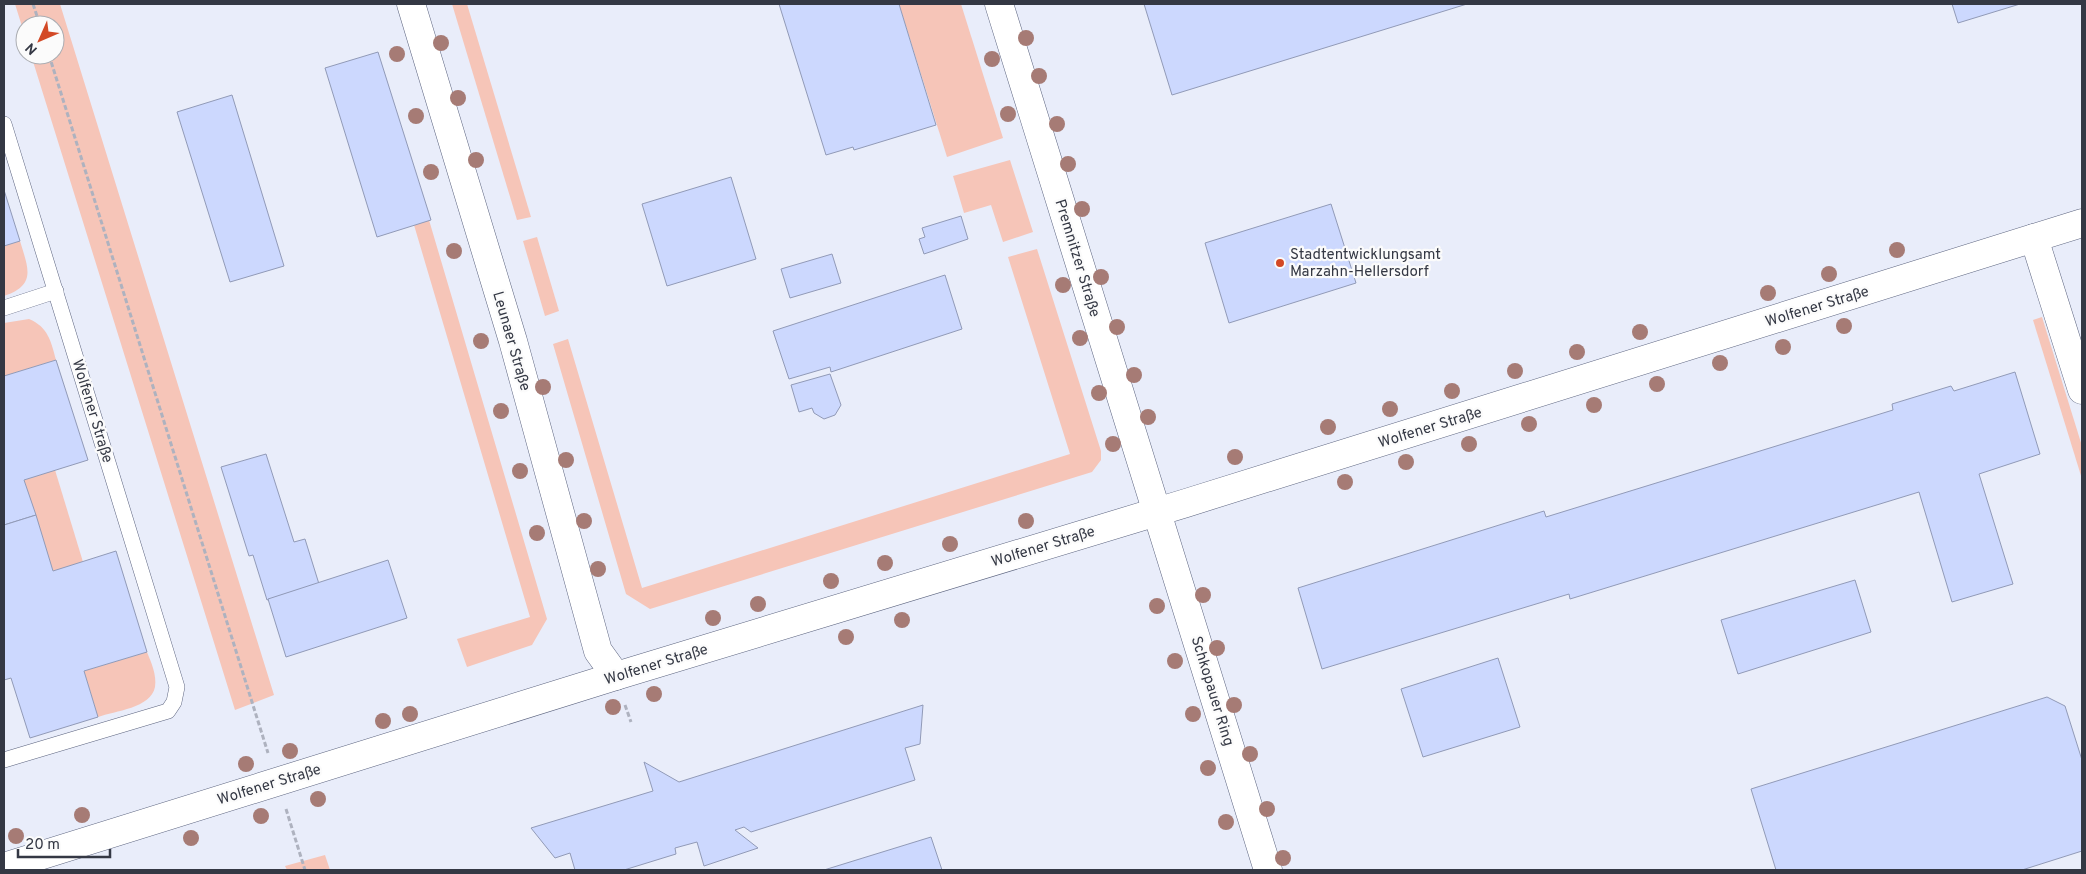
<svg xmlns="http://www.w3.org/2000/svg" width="2086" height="874" font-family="Overpass,sans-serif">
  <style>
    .green { fill: #f6c5b8 }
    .building { fill: #ccd8fe; stroke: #919ab7 }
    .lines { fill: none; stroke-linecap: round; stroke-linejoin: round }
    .service-casing { stroke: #5c647f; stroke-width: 16 }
    .minor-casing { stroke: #5c647f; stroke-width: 29 }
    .tertiary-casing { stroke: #5c647f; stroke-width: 29 }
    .path { stroke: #aeb2bf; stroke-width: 3; stroke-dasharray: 5 2.5; stroke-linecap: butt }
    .service { stroke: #fff; stroke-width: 15 }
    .minor { stroke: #fff; stroke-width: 28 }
    .tertiary { stroke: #fff; stroke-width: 28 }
    .tree { fill: #a67b75 }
    .poi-dot { fill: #d34926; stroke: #fbfbfb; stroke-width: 2 }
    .labels { text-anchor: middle; stroke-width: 4.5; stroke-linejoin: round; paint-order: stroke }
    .poi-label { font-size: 15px; fill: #343844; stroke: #fbfbfb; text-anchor: start }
    .street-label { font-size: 15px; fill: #343844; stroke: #fbfbfb }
  </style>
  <rect width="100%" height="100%" fill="#e9edfa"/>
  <g class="green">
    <polygon points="15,4 60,4 274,695 235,710 31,55 55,55 55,25 25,25 25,36"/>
    <polygon points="452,4 467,4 531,217 517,220"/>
    <polygon points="899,4 961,4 1003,138 947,157"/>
    <polygon points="1010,160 1033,232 1003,242 991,205 964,213 953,176"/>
    <polygon points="429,220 547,619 532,645 467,667 457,639 530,617 414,225"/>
    <polygon points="537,237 559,311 545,316 523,241"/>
    <path d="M20,241C28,268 37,285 4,296V246Z"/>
    <polygon points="1037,249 1101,451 1101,460 1092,472 650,609 626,594 553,344 568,339 642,588 1070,454 1008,257"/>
    <polygon points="2042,317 2082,446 2082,479 2033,320"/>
    <path d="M29,319C48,327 51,341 56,360L4,376V323Z"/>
    <polygon points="55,470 83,562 53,571 24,480"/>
    <path d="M147,652C151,662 157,675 155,687C151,708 115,711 98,717L84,671Z"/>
    <polygon points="325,855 330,870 287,870 285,866"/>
  </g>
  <g class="building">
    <polygon points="779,4 899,4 936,125 854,150 853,147 826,155"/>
    <polygon points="1144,4 1467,4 1172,95"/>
    <polygon points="1952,4 2020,4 1958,23"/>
    <polygon points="378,52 431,220 377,237 325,68"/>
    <polygon points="232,95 284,266 230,282 177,112"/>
    <polygon points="731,177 756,259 667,286 642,204"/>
    <polygon points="4,190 20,241 4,246"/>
    <polygon points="1331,204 1356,283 1229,323 1205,243"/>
    <polygon points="961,216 968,239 924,254 919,239 925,237 922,228"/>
    <polygon points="832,254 841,283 790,298 781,269"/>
    <polygon points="945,275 962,329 831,372 830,367 789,379 773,331"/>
    <polygon points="56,360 88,460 24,480 36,515 4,525 4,376"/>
    <polygon points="2015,372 2040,454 1979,474 2013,584 1952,602 1919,492 1570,599 1569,594 1322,669 1298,588 1544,511 1546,517 1893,410 1892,404 1951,386 1954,391"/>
    <polygon points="830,374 841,405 835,415 824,419 814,413 812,408 799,412 791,385"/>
    <polygon points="266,454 294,542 305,539 319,584 267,600 253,555 249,556 221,467"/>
    <polygon points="36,515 53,571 116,551 147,652 84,671 98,717 30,738 11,678 4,680 4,525"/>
    <polygon points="388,560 407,618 286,657 268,599"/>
    <polygon points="1855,580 1871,632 1738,674 1721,620"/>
    <polygon points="1498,658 1520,727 1423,757 1401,689"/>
    <polygon points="2047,697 2065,706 2082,760 2082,851 2022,870 1776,870 1751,789"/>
    <polygon points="923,705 920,744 905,748 915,780 751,832 744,827 735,830 758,848 704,866 697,842 675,848 676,854 624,870 575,870 570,853 555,858 531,828 653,791 644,762 679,782"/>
    <polygon points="931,837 942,870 824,870"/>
  </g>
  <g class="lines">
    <defs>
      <g id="service">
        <polyline points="4,124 177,687 174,702 168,711 4,760"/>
        <polyline points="4,308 56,291"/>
      </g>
      <g id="minor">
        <polyline points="411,4 513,341 598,651 616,676"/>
        <polyline points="999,4 1268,870"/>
        <polyline points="2034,238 2082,390"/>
      </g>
      <polyline id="tertiary" points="4,867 616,676 1186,503 2082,223"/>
    </defs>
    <use href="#service" class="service-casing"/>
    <use href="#minor" class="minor-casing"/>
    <use href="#tertiary" class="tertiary-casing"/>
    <g class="path">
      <polyline points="33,4 40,25"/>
      <polyline points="49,55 268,753"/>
      <polyline points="625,705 631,722"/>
      <polyline points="286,809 305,870"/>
    </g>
    <use href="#service" class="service"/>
    <use href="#minor" class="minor"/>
    <use href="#tertiary" class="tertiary"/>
  </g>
  <g class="tree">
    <circle cx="1026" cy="38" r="8"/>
    <circle cx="441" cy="43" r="8"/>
    <circle cx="397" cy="54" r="8"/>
    <circle cx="992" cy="59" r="8"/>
    <circle cx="1039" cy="76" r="8"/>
    <circle cx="458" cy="98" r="8"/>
    <circle cx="1008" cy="114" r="8"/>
    <circle cx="416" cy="116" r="8"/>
    <circle cx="1057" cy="124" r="8"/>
    <circle cx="476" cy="160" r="8"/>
    <circle cx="1068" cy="164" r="8"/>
    <circle cx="431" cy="172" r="8"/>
    <circle cx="1082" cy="209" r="8"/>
    <circle cx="1897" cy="250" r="8"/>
    <circle cx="454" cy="251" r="8"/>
    <circle cx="1829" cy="274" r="8"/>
    <circle cx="1101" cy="277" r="8"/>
    <circle cx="1063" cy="285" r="8"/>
    <circle cx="1768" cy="293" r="8"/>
    <circle cx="1844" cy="326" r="8"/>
    <circle cx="1117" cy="327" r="8"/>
    <circle cx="1640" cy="332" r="8"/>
    <circle cx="1080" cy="338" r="8"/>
    <circle cx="481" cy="341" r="8"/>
    <circle cx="1783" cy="347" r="8"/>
    <circle cx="1577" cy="352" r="8"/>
    <circle cx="1720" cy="363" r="8"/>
    <circle cx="1515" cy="371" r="8"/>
    <circle cx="1134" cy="375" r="8"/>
    <circle cx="1657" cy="384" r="8"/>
    <circle cx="543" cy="387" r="8"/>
    <circle cx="1452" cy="391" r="8"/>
    <circle cx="1099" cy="393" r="8"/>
    <circle cx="1594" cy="405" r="8"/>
    <circle cx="1390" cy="409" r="8"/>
    <circle cx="501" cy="411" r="8"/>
    <circle cx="1148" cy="417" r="8"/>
    <circle cx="1529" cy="424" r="8"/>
    <circle cx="1328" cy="427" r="8"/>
    <circle cx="1113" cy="444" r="8"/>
    <circle cx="1469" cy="444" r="8"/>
    <circle cx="1235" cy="457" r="8"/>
    <circle cx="566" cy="460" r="8"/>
    <circle cx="1406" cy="462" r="8"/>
    <circle cx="520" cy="471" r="8"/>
    <circle cx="1345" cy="482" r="8"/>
    <circle cx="584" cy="521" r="8"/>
    <circle cx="1026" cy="521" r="8"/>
    <circle cx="537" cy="533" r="8"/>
    <circle cx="950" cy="544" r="8"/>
    <circle cx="885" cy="563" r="8"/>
    <circle cx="598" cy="569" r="8"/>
    <circle cx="831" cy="581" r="8"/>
    <circle cx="1203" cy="595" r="8"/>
    <circle cx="758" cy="604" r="8"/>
    <circle cx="1157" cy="606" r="8"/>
    <circle cx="713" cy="618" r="8"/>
    <circle cx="902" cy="620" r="8"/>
    <circle cx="846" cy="637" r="8"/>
    <circle cx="1217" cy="648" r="8"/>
    <circle cx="1175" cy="661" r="8"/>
    <circle cx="654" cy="694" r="8"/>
    <circle cx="1234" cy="705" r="8"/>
    <circle cx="613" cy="707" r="8"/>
    <circle cx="410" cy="714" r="8"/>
    <circle cx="1193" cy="714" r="8"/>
    <circle cx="383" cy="721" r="8"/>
    <circle cx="290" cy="751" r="8"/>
    <circle cx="1250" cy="754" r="8"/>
    <circle cx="246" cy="764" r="8"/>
    <circle cx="1208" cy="768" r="8"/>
    <circle cx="318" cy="799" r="8"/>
    <circle cx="1267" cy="809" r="8"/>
    <circle cx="82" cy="815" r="8"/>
    <circle cx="261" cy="816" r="8"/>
    <circle cx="1226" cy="822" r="8"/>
    <circle cx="16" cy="836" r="8"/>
    <circle cx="191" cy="838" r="8"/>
    <circle cx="1283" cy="858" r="8"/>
  </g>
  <circle class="poi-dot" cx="1280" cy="263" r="5"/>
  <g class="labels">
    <g class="poi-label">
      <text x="1290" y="259">Stadtentwicklungsamt<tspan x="1290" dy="17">Marzahn-Hellersdorf</tspan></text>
    </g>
    <g class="street-label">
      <text transform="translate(1078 258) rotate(73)" y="5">Premnitzer Straße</text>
      <text transform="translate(1817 306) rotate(-17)" y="5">Wolfener Straße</text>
      <text transform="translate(512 341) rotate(74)" y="5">Leunaer Straße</text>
      <text transform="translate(93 411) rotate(73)" y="5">Wolfener Straße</text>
      <text transform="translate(1430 427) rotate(-17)" y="5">Wolfener Straße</text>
      <text transform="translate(1043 546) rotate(-17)" y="5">Wolfener Straße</text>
      <text transform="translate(656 664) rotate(-17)" y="5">Wolfener Straße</text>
      <text transform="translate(1213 691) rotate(73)" y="5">Schkopauer Ring</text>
      <text transform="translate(269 784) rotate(-17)" y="5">Wolfener Straße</text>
    </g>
  </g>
  <rect width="2086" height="874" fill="none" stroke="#343844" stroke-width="10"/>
  <g transform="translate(40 40) rotate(225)"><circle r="24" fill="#fbfbfb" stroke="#abadb2"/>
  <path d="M0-4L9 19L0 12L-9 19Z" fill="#d34926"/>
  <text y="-8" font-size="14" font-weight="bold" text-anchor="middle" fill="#343844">N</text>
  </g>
  <path d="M18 849v8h92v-8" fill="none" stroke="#343844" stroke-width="2.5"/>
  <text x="25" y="849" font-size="15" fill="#343844" stroke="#fbfbfb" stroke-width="4" paint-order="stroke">20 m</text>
</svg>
